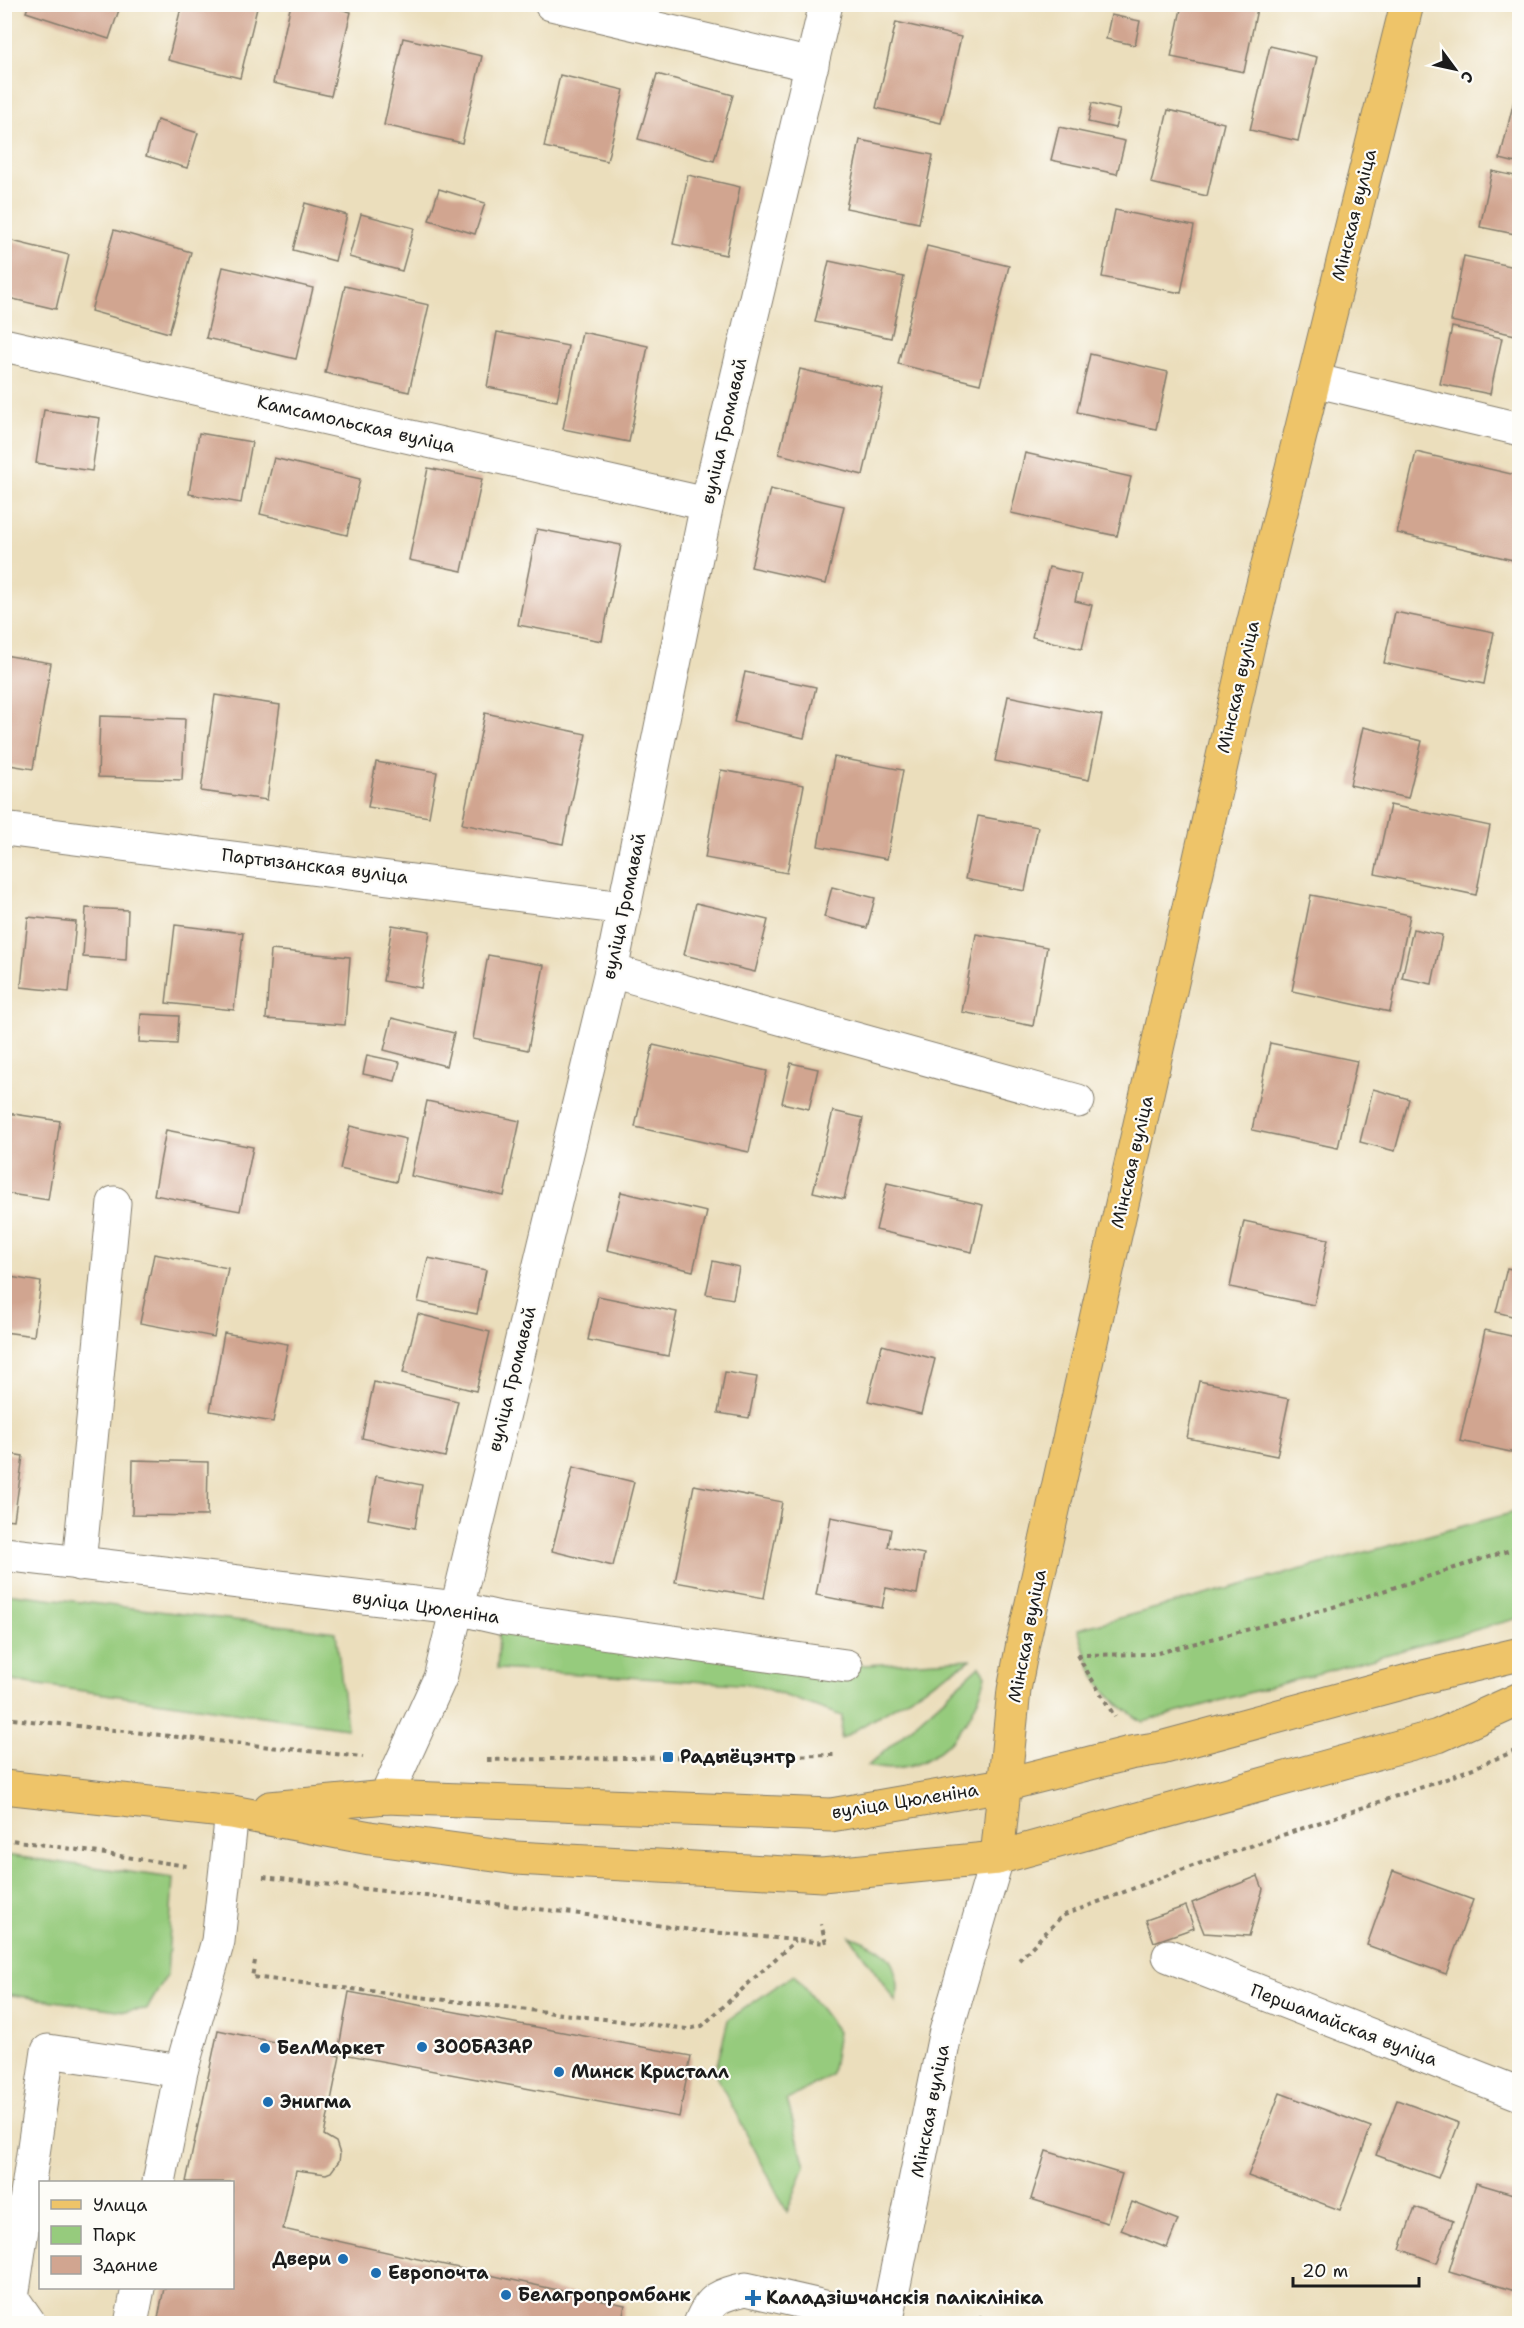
<svg xmlns="http://www.w3.org/2000/svg" width="1524" height="2328" font-family="'Shantell Sans',sans-serif">
  <style>
    .green { fill: #96cb7d; stroke: #59744c; stroke-width: 1.5 }
    .building { fill: #d1a590 }
    .lines { fill: none; stroke-linecap: round; stroke-linejoin: round }
    .minor-casing { stroke: #847d6c; stroke-width: 35 }
    .major-casing { stroke: #847d6c; stroke-width: 35 }
    .path { stroke: #847d6c; stroke-width: 4; stroke-dasharray: 4.5 4.5; stroke-linecap: butt }
    .minor { stroke: #fff; stroke-width: 33 }
    .major { stroke: #eec469; stroke-width: 33 }
    .poi-dot { fill: #1f6fb2; stroke: #fdfcf7; stroke-width: 2 }
    .labels { text-anchor: middle; stroke-width: 4.5; stroke-linejoin: round; paint-order: stroke }
    .street-label { font-size: 18px; fill: #1c1c1c; stroke: #fdfcf7 }
    .poi-label { font-size: 18px; font-weight: bold; fill: #1c1c1c; stroke: #fdfcf7; text-anchor: start }
  </style>
  <rect width="100%" height="100%" fill="#fdfcf7"/>
  <filter id="ink" filterUnits="userSpaceOnUse"><feTurbulence type="fractalNoise" baseFrequency=".0167" numOctaves="2"/><feDisplacementMap in="SourceGraphic" scale="12" xChannelSelector="R" yChannelSelector="G"/><feConvolveMatrix kernelMatrix="1 2 1 2 8 2 1 2 1" color-interpolation-filters="sRGB"/></filter>
  <filter id="wash" filterUnits="userSpaceOnUse"><feTurbulence type="fractalNoise" baseFrequency=".008" numOctaves="4" result="noise"/><feDisplacementMap in="SourceGraphic" scale="24" xChannelSelector="R" yChannelSelector="G"/><feGaussianBlur stdDeviation="1.35" result="paint"/><feColorMatrix in="noise" values="0 0 0 0 0 0 0 0 0 0 0 0 0 0 0 0 0 1.4 0 .05"/><feComposite in="paint" operator="in"/></filter>
  <g filter="url(#wash)">
    <rect width="100%" height="100%" fill="#ebdebc"/>
    <g class="green">
      <path d="M1519,1511V1618L1143,1722C1099,1694 1092,1677 1078,1629Z"/>
      <polygon points="5,1593 336,1632 347,1728 5,1680"/>
      <polygon points="500,1618 846,1666 972,1659 841,1739 842,1716 755,1685 497,1669"/>
      <path d="M980,1666L986,1675C973,1728 929,1782 868,1766Z"/>
      <polygon points="5,1855 173,1878 167,1975 147,2009 125,2011 5,1994"/>
      <path d="M850,1936C888,1950 901,1961 896,2002Z"/>
      <polygon points="794,1974 838,2032 831,2075 787,2100 805,2166 787,2212 715,2073 728,2020"/>
    </g>
    <g id="blocks">
      <g class="building">
        <polygon points="29,4 121,4 109,39 26,12"/>
        <polygon points="182,4 258,4 240,78 168,60"/>
        <polygon points="291,4 320,4 351,12 331,96 273,83"/>
        <polygon points="1182,4 1258,4 1244,72 1171,57"/>
        <polygon points="1111,15 1140,21 1135,45 1106,39"/>
        <polygon points="896,22 961,37 941,123 876,108"/>
        <polygon points="403,38 482,56 462,143 384,125"/>
        <polygon points="1270,46 1317,57 1298,141 1250,130"/>
        <polygon points="657,74 733,95 714,161 638,139"/>
        <polygon points="560,75 624,90 607,161 544,147"/>
        <polygon points="1516,92 1520,92 1520,164 1500,159"/>
        <polygon points="1092,103 1120,110 1115,128 1088,122"/>
        <polygon points="1168,110 1224,123 1207,196 1151,183"/>
        <polygon points="157,120 198,133 187,168 146,156"/>
        <polygon points="1059,127 1125,141 1117,174 1051,160"/>
        <polygon points="860,140 933,155 919,223 846,208"/>
        <polygon points="1492,171 1520,177 1520,235 1480,227"/>
        <polygon points="688,175 740,187 726,255 673,244"/>
        <polygon points="439,189 485,203 475,234 429,220"/>
        <polygon points="305,203 347,215 335,261 293,250"/>
        <polygon points="1115,210 1194,226 1181,293 1102,277"/>
        <polygon points="361,214 414,228 402,271 349,257"/>
        <polygon points="114,230 191,252 169,333 91,311"/>
        <polygon points="4,239 69,255 56,309 4,297"/>
        <polygon points="927,246 1009,266 980,384 898,364"/>
        <polygon points="1464,256 1520,268 1520,336 1451,321"/>
        <polygon points="829,261 904,277 891,338 815,322"/>
        <polygon points="223,267 313,288 296,359 206,338"/>
        <polygon points="345,286 429,305 409,392 325,373"/>
        <polygon points="1452,327 1502,338 1490,394 1440,384"/>
        <polygon points="497,332 568,346 557,401 487,387"/>
        <polygon points="582,332 648,346 629,442 563,429"/>
        <polygon points="1090,354 1168,372 1156,429 1077,412"/>
        <polygon points="800,369 883,389 863,475 779,454"/>
        <polygon points="44,410 100,418 92,471 36,463"/>
        <polygon points="199,433 252,442 241,503 189,494"/>
        <polygon points="1416,452 1520,476 1520,531 1513,560 1397,533"/>
        <polygon points="1025,453 1131,477 1117,536 1011,513"/>
        <polygon points="274,458 360,479 347,535 260,514"/>
        <polygon points="428,468 482,479 462,571 409,560"/>
        <polygon points="770,489 844,506 826,584 751,567"/>
        <polygon points="537,529 621,545 602,641 518,625"/>
        <polygon points="1049,567 1081,574 1075,601 1092,605 1082,649 1032,637"/>
        <polygon points="1395,612 1494,632 1484,684 1384,663"/>
        <polygon points="4,655 51,663 33,769 4,764"/>
        <polygon points="745,672 816,687 804,738 734,722"/>
        <polygon points="215,695 280,705 267,800 201,791"/>
        <polygon points="1008,696 1102,715 1089,780 995,761"/>
        <polygon points="485,713 586,734 563,844 462,824"/>
        <polygon points="100,716 185,719 182,780 98,777"/>
        <polygon points="1363,727 1422,741 1408,798 1350,785"/>
        <polygon points="834,757 903,770 887,859 818,846"/>
        <polygon points="376,762 437,772 429,817 368,807"/>
        <polygon points="721,770 804,785 787,873 705,858"/>
        <polygon points="1390,805 1490,826 1476,895 1375,874"/>
        <polygon points="978,816 1038,827 1025,891 965,879"/>
        <polygon points="832,887 875,898 867,928 824,917"/>
        <polygon points="1311,895 1410,915 1390,1012 1292,991"/>
        <polygon points="696,903 768,920 755,972 684,955"/>
        <polygon points="86,908 128,910 126,960 83,957"/>
        <polygon points="28,917 76,922 69,992 21,987"/>
        <polygon points="175,925 243,933 234,1010 166,1003"/>
        <polygon points="392,925 430,931 421,988 383,981"/>
        <polygon points="1413,929 1442,935 1432,984 1402,978"/>
        <polygon points="976,934 1047,947 1033,1026 962,1012"/>
        <polygon points="271,950 350,957 345,1025 266,1019"/>
        <polygon points="488,955 544,965 528,1050 473,1039"/>
        <polygon points="141,1014 179,1016 177,1044 139,1042"/>
        <polygon points="392,1018 454,1033 446,1066 384,1050"/>
        <polygon points="1270,1043 1357,1061 1338,1148 1252,1130"/>
        <polygon points="653,1045 767,1071 749,1152 635,1127"/>
        <polygon points="367,1055 400,1062 395,1081 363,1074"/>
        <polygon points="791,1063 818,1069 809,1109 782,1103"/>
        <polygon points="1373,1089 1409,1099 1395,1151 1360,1142"/>
        <polygon points="427,1101 520,1121 504,1196 411,1176"/>
        <polygon points="833,1111 863,1118 844,1199 813,1192"/>
        <polygon points="7,1113 60,1121 48,1200 4,1193"/>
        <polygon points="350,1126 406,1139 396,1182 340,1169"/>
        <polygon points="166,1130 253,1147 240,1211 154,1195"/>
        <polygon points="887,1183 983,1205 972,1252 876,1230"/>
        <polygon points="621,1192 707,1212 693,1271 607,1250"/>
        <polygon points="1244,1221 1328,1239 1314,1305 1230,1287"/>
        <polygon points="154,1254 228,1268 214,1337 140,1323"/>
        <polygon points="428,1258 486,1270 477,1314 418,1302"/>
        <polygon points="713,1261 739,1267 733,1299 706,1294"/>
        <polygon points="1507,1268 1520,1271 1520,1318 1496,1312"/>
        <polygon points="4,1276 41,1282 34,1336 4,1332"/>
        <polygon points="598,1296 677,1312 668,1356 588,1340"/>
        <polygon points="418,1314 490,1332 476,1391 403,1373"/>
        <polygon points="1485,1330 1520,1338 1520,1454 1460,1441"/>
        <polygon points="224,1333 288,1344 273,1422 210,1411"/>
        <polygon points="882,1345 935,1359 921,1414 868,1401"/>
        <polygon points="725,1372 757,1377 749,1418 718,1413"/>
        <polygon points="1199,1381 1289,1399 1277,1456 1187,1438"/>
        <polygon points="374,1382 458,1401 445,1457 362,1438"/>
        <polygon points="4,1453 23,1456 14,1520 4,1519"/>
        <polygon points="133,1460 208,1462 207,1516 132,1515"/>
        <polygon points="573,1467 634,1482 613,1566 552,1551"/>
        <polygon points="376,1476 422,1485 415,1528 368,1519"/>
        <polygon points="694,1485 782,1502 764,1598 675,1582"/>
        <polygon points="831,1517 891,1529 888,1547 924,1554 917,1594 886,1588 882,1608 816,1595"/>
        <polygon points="1393,1871 1473,1900 1446,1974 1367,1945"/>
        <polygon points="1258,1876 1263,1889 1249,1936 1204,1933 1192,1903"/>
        <polygon points="1186,1906 1194,1928 1154,1942 1146,1920"/>
        <polygon points="349,1992 691,2056 679,2117 338,2053"/>
        <polygon points="218,2030 340,2056 324,2135 336,2142 340,2154 339,2161 331,2172 326,2174 296,2170 283,2229 625,2305 621,2324 157,2324 164,2288 232,2288 232,2182 186,2182"/>
        <polygon points="1280,2093 1371,2127 1340,2210 1248,2176"/>
        <polygon points="1397,2100 1459,2123 1438,2178 1376,2155"/>
        <polygon points="1046,2151 1122,2174 1107,2223 1031,2199"/>
        <polygon points="1476,2183 1520,2196 1520,2277 1515,2291 1449,2271"/>
        <polygon points="1132,2202 1178,2220 1167,2248 1121,2230"/>
        <polygon points="1415,2207 1453,2221 1437,2263 1400,2249"/>
        <polygon points="980,2317 1005,2323 1005,2324 979,2324"/>
      </g>
    </g>
  </g>
  <g filter="url(#ink)">
    <use href="#blocks" fill-opacity="0" stroke="#847d6c" stroke-width="1.5"/>
    <g class="lines">
      <defs>
        <g id="minor">
          <polyline points="551,4 812,65"/>
          <polyline points="4,345 707,504"/>
          <polyline points="1313,380 1520,429"/>
          <polyline points="4,829 624,908"/>
          <polyline points="611,971 1078,1101"/>
          <polyline points="4,1554 456,1608 500,1618 846,1666"/>
          <polyline points="79,1564 114,1203"/>
          <polyline points="386,1797 440,1678 611,971 707,504 826,4"/>
          <polyline points="1169,1956 1520,2094"/>
          <polyline points="159,2182 181,2071"/>
          <polyline points="30,2324 12,2298 48,2051 181,2071 218,1941 232,1812"/>
          <polyline points="131,2324 138,2288"/>
          <path d="M700,2324C710,2298 720,2295 746,2289L886,2321"/>
          <polyline points="886,2324 945,2035 997,1858"/>
        </g>
        <g id="major">
          <polyline points="4,1787 232,1812 370,1838 516,1858 822,1875 997,1858 1438,1736 1520,1699"/>
          <polyline points="270,1808 386,1797 831,1815 1003,1785 1130,1753 1161,1748 1423,1677 1520,1654"/>
          <polyline points="997,1858 1014,1690 1023,1643 1249,641 1407,4"/>
        </g>
      </defs>
      <use href="#minor" class="minor-casing"/>
      <use href="#major" class="major-casing"/>
      <g class="path">
        <polyline points="1077,1655 1154,1654 1330,1608 1520,1547"/>
        <polyline points="1077,1655 1115,1717"/>
        <polyline points="4,1718 363,1757"/>
        <polyline points="487,1760 837,1755"/>
        <polyline points="4,1839 187,1866"/>
        <polyline points="263,1877 573,1913 691,1930 826,1943 821,1924"/>
        <polyline points="1019,1960 1062,1916 1181,1870 1446,1779 1520,1749"/>
        <polyline points="255,1961 252,1977 688,2029 702,2026 795,1941"/>
      </g>
      <use href="#minor" class="minor"/>
      <use href="#major" class="major"/>
    </g>
  </g>
  <g class="poi-dot">
    <rect x="662" y="1751" width="12" height="12" rx="3"/>
    <circle cx="422" cy="2047" r="6"/>
    <circle cx="265" cy="2048" r="6"/>
    <circle cx="559" cy="2072" r="6"/>
    <circle cx="268" cy="2102" r="6"/>
    <circle cx="343" cy="2259" r="6"/>
    <circle cx="376" cy="2273" r="6"/>
    <circle cx="506" cy="2295" r="6"/>
    <path d="M750 2289h6v6h6v6h-6v6h-6v-6h-6v-6h6z"/>
  </g>
  <g class="labels">
    <g class="street-label">
      <text transform="translate(1354 215) rotate(-76)" y="6">Мінская вуліца</text>
      <text transform="translate(356 424) rotate(13)" y="6">Камсамольская вуліца</text>
      <text transform="translate(724 431) rotate(-77)" y="6">вуліца Громавай</text>
      <text transform="translate(1238 687) rotate(-77)" y="6">Мінская вуліца</text>
      <text transform="translate(315 866) rotate(7)" y="6">Партызанская вуліца</text>
      <text transform="translate(624 906) rotate(-78)" y="6">вуліца Громавай</text>
      <text transform="translate(1132 1162) rotate(-77)" y="6">Мінская вуліца</text>
      <text transform="translate(512 1379) rotate(-76)" y="6">вуліца Громавай</text>
      <text transform="translate(426 1607) rotate(8)" y="6">вуліца Цюленіна</text>
      <text transform="translate(1027 1636) rotate(-79)" y="6">Мінская вуліца</text>
      <text transform="translate(905 1801) rotate(-9)" y="6">вуліца Цюленіна</text>
      <text transform="translate(1344 2025) rotate(21)" y="6">Першамайская вуліца</text>
      <text transform="translate(930 2111) rotate(-79)" y="6">Мінская вуліца</text>
    </g>
    <g class="poi-label">
      <text x="680" y="1763">Радыёцэнтр</text>
      <text x="434" y="2053">ЗООБАЗАР</text>
      <text x="277" y="2054">БелМаркет</text>
      <text x="571" y="2078">Минск Кристалл</text>
      <text x="280" y="2108">Энигма</text>
      <text x="331" y="2265" text-anchor="end">Двери</text>
      <text x="388" y="2279">Европочта</text>
      <text x="518" y="2301">Белагропромбанк</text>
      <text x="766" y="2304">Каладзішчанскія паліклініка</text>
    </g>
  </g>
  <rect width="1524" height="2328" fill="none" stroke="#fdfcf7" stroke-width="24"/>
  <rect x="39" y="2181" width="195" height="108" fill="#fdfcf7" stroke="#a3a29f" stroke-width="1.5"/>
  <rect x="51" y="2200" width="30" height="9" fill="#eec469" stroke="#a3a29f" stroke-width="1.5"/>
  <text x="93" y="2211" font-size="18" fill="#1c1c1c">Улица</text>
  <rect x="51" y="2226" width="30" height="18" fill="#96cb7d" stroke="#a3a29f" stroke-width="1.5"/>
  <text x="93" y="2241" font-size="18" fill="#1c1c1c">Парк</text>
  <rect x="51" y="2256" width="30" height="18" fill="#d1a590" stroke="#a3a29f" stroke-width="1.5"/>
  <text x="93" y="2271" font-size="18" fill="#1c1c1c">Здание</text>
  <g transform="translate(1455 69) rotate(123)" stroke="#fdfcf7" stroke-width="4.5" paint-order="stroke">
  <path d="M0-4.5L10 22L0 15L-10 22Z" fill="#1c1c1c"/>
  <text y="-9" font-size="16" font-weight="bold" text-anchor="middle" fill="#1c1c1c">С</text>
  </g>
  <path d="M1293 2277v9h126v-9" fill="none" stroke="#1c1c1c" stroke-width="3"/>
  <text x="1302" y="2277" font-size="18" fill="#1c1c1c" stroke="#fdfcf7" stroke-width="4.5" paint-order="stroke">20 m</text>
</svg>
